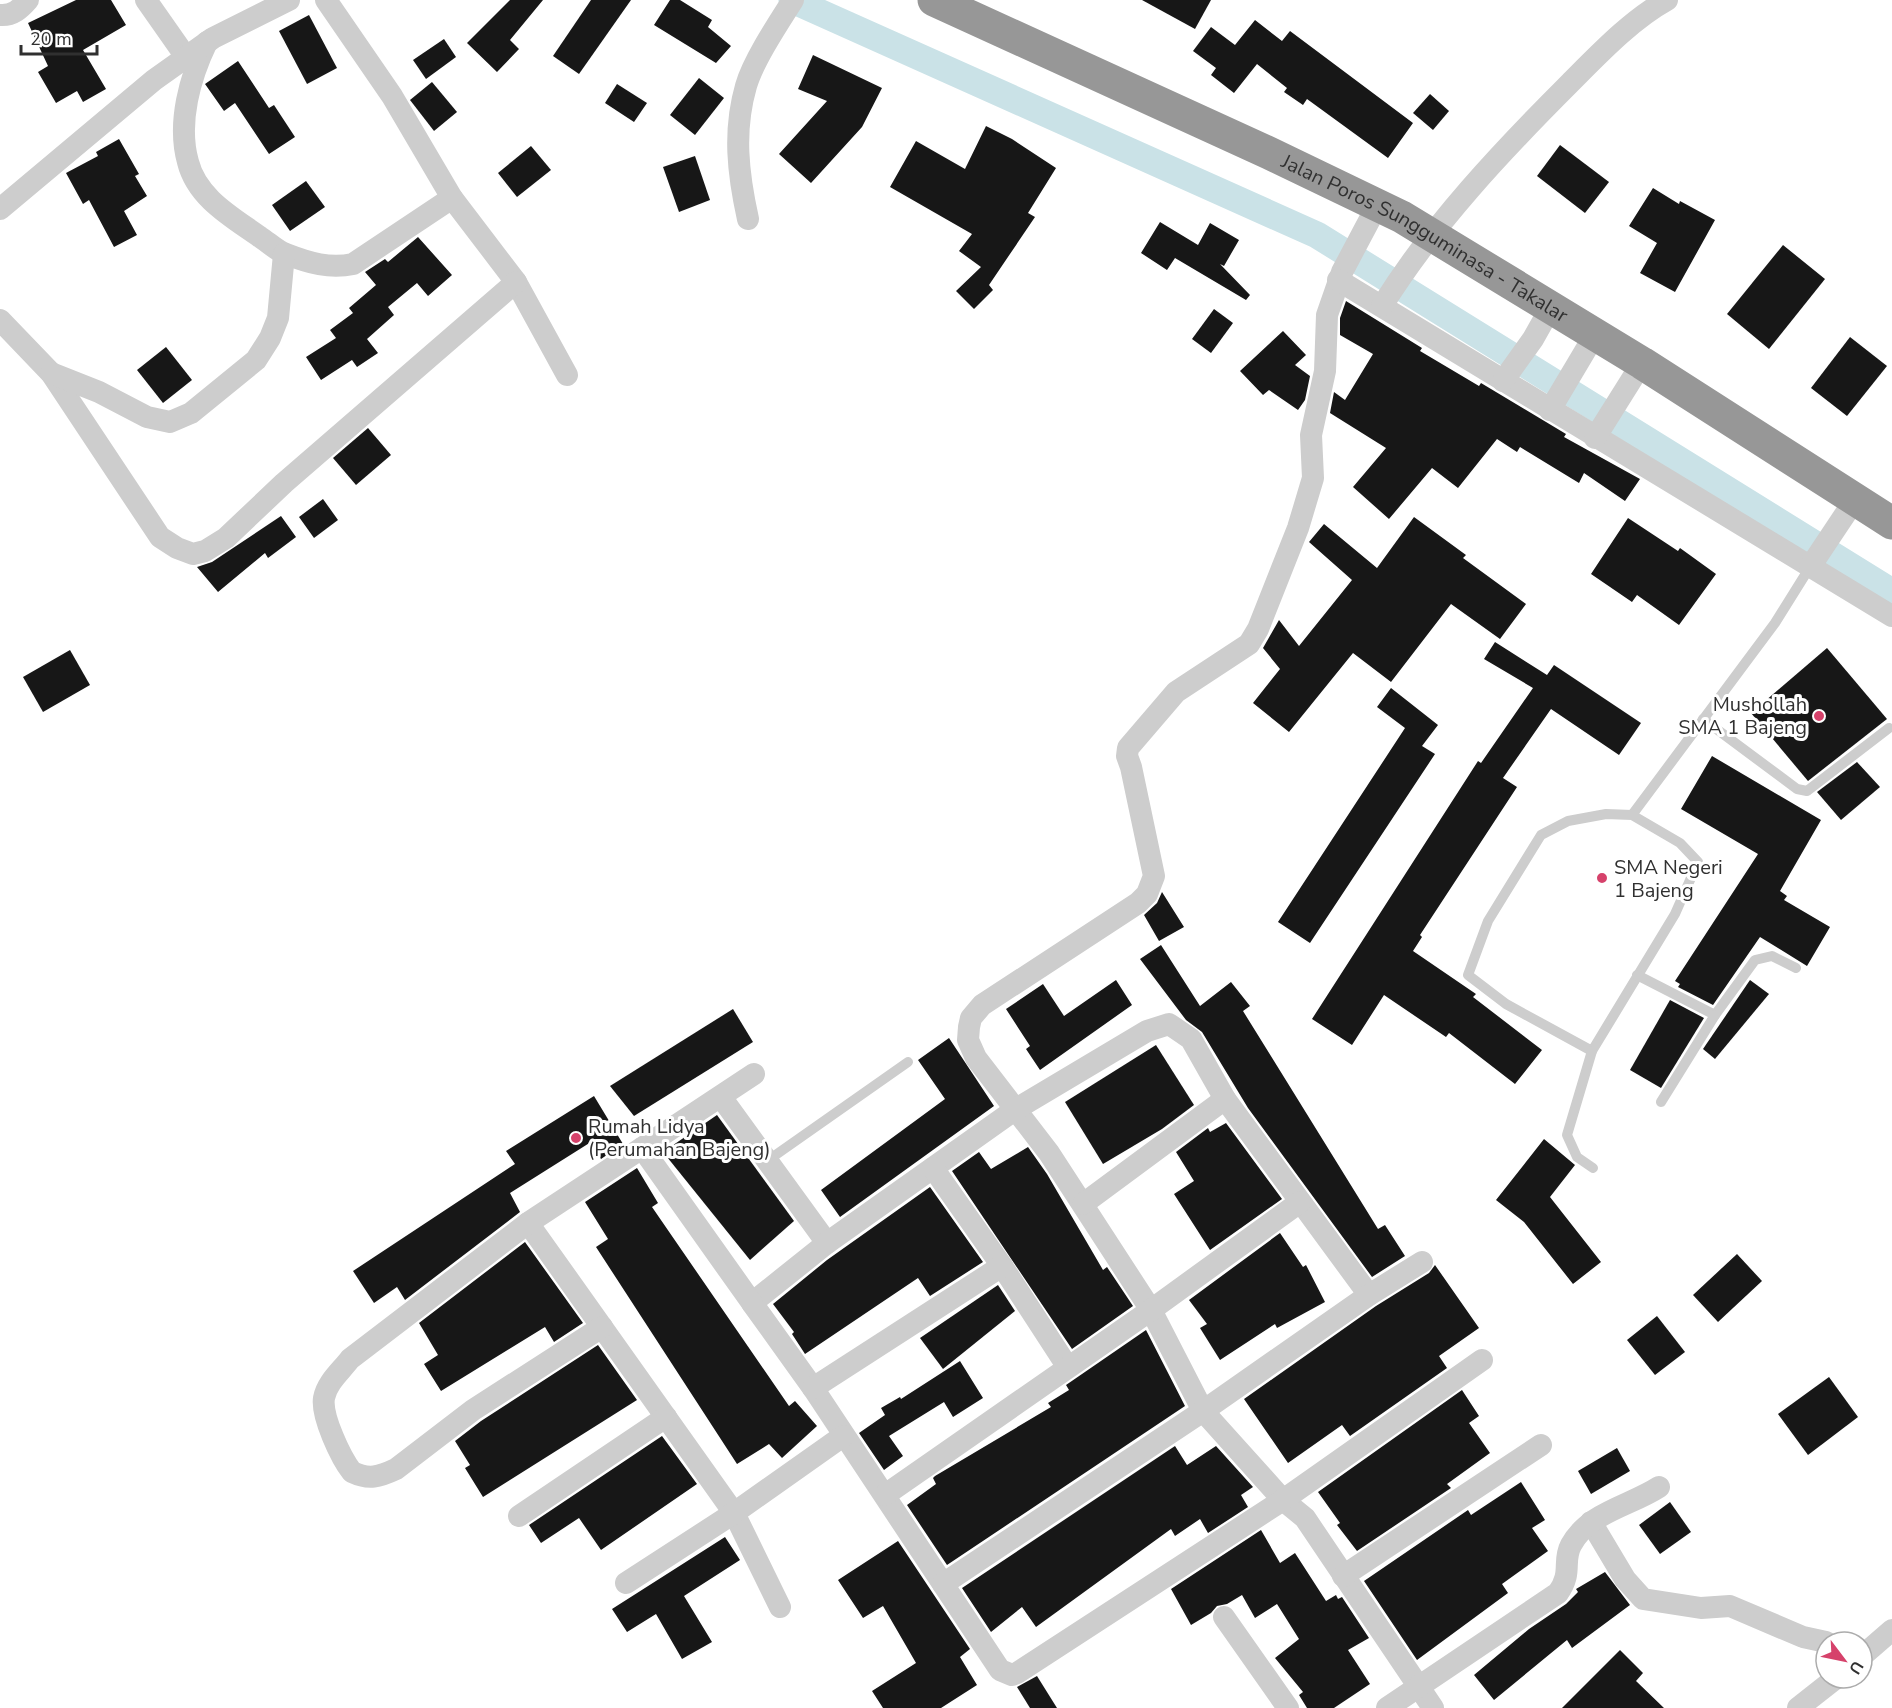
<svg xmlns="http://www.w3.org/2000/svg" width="1892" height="1708" font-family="'Nunito Sans',sans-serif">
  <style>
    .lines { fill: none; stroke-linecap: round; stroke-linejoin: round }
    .canal { stroke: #cae2e7; stroke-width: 27 }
    .building { fill: #171717 }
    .lane { stroke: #cdcdcd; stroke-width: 10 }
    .street { stroke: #cdcdcd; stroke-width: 22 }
    .highway { stroke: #979797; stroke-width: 33 }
    .poi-dot { fill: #d6426b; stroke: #fff; stroke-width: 2 }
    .labels { text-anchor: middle; stroke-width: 6; stroke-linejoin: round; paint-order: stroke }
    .street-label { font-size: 20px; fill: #303030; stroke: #fff }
    .poi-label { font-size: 20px; fill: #303030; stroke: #fff; text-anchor: start }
  </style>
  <rect width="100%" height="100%" fill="#fff"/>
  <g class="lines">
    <polyline class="canal" points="792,0 1317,235 1892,592"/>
  </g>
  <g class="building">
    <polygon points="76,0 111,0 126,25 83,50 106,89 83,102 77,91 56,103 38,72 48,66 28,23"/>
    <polygon points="510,0 543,0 510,40 519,49 497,72 467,43"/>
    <polygon points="591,0 631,0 579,74 553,56"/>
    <polygon points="670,0 680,0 712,20 708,27 731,46 716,63 654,25"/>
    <polygon points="1142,0 1211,0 1195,29"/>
    <polygon points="309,15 337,68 307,84 279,31"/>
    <polygon points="1255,20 1282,41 1290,31 1413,123 1388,158 1307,99 1303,105 1284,92 1287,88 1257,64 1234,93 1211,75 1216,68 1193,51 1211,27 1235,45"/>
    <polygon points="444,39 456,57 426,79 413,60"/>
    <polygon points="813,55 882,88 862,127 811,183 779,154 827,101 798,89"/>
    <polygon points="238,61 269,108 274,105 295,137 269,154 235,103 224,111 205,84"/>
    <polygon points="699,78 724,98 695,135 670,115"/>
    <polygon points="432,82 457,112 434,131 410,100"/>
    <polygon points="617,84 647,103 634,122 605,103"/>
    <polygon points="1430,94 1449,111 1433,130 1413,113"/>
    <polygon points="986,126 1012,139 1056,168 1028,213 1035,217 989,285 993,290 974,309 956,291 981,267 959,251 972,234 890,187 916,141 965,169"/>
    <polygon points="119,139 139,174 135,176 147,196 124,211 137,235 114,247 89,200 83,204 66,173 98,156 96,152"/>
    <polygon points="1560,145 1609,182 1585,213 1537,176"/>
    <polygon points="531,146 551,170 517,197 498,173"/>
    <polygon points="695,156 710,200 679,212 663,167"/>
    <polygon points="306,181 325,207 290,231 272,205"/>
    <polygon points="1653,188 1679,204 1680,201 1715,220 1675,292 1640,273 1657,243 1629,226"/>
    <polygon points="1160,222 1198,245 1210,223 1239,240 1224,266 1220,264 1250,295 1246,300 1175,258 1167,270 1141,253"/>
    <polygon points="418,237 452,275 428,296 417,283 388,307 394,315 367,339 378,353 357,367 352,360 321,380 306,357 336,338 330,330 353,313 349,308 376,285 365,272 385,259 388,262"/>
    <polygon points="1783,245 1825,279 1769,349 1727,314"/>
    <polygon points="1346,301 1422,348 1420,351 1479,386 1481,383 1566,434 1564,437 1640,479 1625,501 1584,473 1579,483 1520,447 1517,452 1497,439 1458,488 1432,468 1389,519 1353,487 1386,448 1330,413 1334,392 1345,400 1373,354 1340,335 1340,318"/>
    <polygon points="1214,309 1233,323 1211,353 1192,339"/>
    <polygon points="1283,331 1306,355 1295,365 1310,376 1305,400 1298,410 1269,390 1263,395 1240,371"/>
    <polygon points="1850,337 1887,366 1847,416 1811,388"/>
    <polygon points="166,347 192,380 163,403 137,370"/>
    <polygon points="368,428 391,455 356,485 333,458"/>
    <polygon points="323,499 338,520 314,538 299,517"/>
    <polygon points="281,516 296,537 268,558 265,553 218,592 197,567 212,562"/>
    <polygon points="1414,517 1466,555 1463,558 1526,604 1500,639 1451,604 1391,682 1353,653 1289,732 1253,703 1280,669 1263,648 1279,620 1299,646 1352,580 1309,542 1324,524 1377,568"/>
    <polygon points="1628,518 1678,551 1680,548 1716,574 1679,625 1637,595 1632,602 1591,574"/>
    <polygon points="1495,642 1547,675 1554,665 1641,723 1619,755 1551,709 1503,778 1517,787 1420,935 1422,937 1413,951 1476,994 1473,997 1542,1050 1515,1084 1449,1033 1446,1037 1384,995 1352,1045 1312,1019 1478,761 1481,763 1533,688 1484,659"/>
    <polygon points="1827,648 1887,719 1808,781 1751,713"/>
    <polygon points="70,650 90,685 43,712 23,677"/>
    <polygon points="1391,688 1438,725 1422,746 1435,754 1310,943 1278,922 1405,728 1377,707"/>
    <polygon points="1712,756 1821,820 1780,891 1787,896 1784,900 1830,927 1807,966 1760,937 1713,1005 1678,987 1680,984 1675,981 1758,854 1681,809"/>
    <polygon points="1857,762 1880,787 1841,820 1817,792"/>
    <polygon points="1162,892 1184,927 1159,941 1144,915 1157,903"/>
    <polygon points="1161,945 1200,1006 1231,982 1250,1006 1243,1011 1378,1229 1385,1225 1405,1256 1372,1277 1248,1108 1202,1032 1186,1020 1140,959"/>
    <polygon points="1116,980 1132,1005 1040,1070 1026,1049 1030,1046 1006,1009 1043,984 1064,1016"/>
    <polygon points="1750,980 1769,994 1715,1059 1703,1049"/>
    <polygon points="1670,1000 1704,1018 1661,1088 1630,1070"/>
    <polygon points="733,1009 753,1042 634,1116 610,1086"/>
    <polygon points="949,1038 994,1106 840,1217 821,1190 945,1099 918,1060"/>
    <polygon points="1156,1045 1194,1105 1162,1129 1103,1164 1065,1102"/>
    <polygon points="594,1096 623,1144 601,1159 591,1142 510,1193 520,1212 405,1300 397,1287 374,1303 353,1271 515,1164 506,1151"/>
    <polygon points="717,1115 794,1221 750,1260 663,1152"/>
    <polygon points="1226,1123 1282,1199 1210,1250 1174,1194 1194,1181 1176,1152 1208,1128 1210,1132"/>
    <polygon points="1544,1139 1575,1165 1550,1197 1601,1262 1573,1284 1524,1222 1496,1200"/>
    <polygon points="1028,1147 1047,1174 1103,1270 1107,1267 1133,1306 1072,1349 952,1171 979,1152 991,1169"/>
    <polygon points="637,1168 658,1203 652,1207 789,1406 795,1401 817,1426 782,1458 769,1444 737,1464 596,1247 608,1239 585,1202"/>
    <polygon points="930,1187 983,1262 930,1296 918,1278 805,1354 792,1334 794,1332 773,1304 827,1260"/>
    <polygon points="1280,1233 1303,1267 1306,1265 1325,1302 1277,1328 1275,1324 1220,1360 1200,1328 1207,1324 1189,1300"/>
    <polygon points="525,1242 583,1323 554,1342 545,1327 441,1391 424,1364 438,1355 419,1323"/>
    <polygon points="1737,1254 1762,1281 1718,1322 1693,1295"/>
    <polygon points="1435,1265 1479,1328 1439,1356 1447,1368 1350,1436 1342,1425 1288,1463 1244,1399 1376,1306 1429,1273"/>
    <polygon points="998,1285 1015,1311 943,1369 920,1338"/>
    <polygon points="1657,1316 1685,1352 1655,1375 1627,1340"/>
    <polygon points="1146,1330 1185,1406 947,1565 907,1505 936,1484 933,1478 935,1476 1051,1407 1048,1403 1069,1390 1066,1385"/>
    <polygon points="598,1345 637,1400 483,1497 465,1468 470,1465 455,1441 481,1421"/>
    <polygon points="960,1361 983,1398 953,1417 944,1402 889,1436 903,1456 884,1470 859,1433 885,1415 881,1408 900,1397 901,1399"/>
    <polygon points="1829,1377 1858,1417 1808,1455 1778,1414"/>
    <polygon points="1462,1390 1479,1416 1469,1423 1490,1453 1447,1484 1451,1488 1357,1551 1337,1525 1340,1523 1318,1492"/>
    <polygon points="662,1436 697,1484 601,1550 579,1518 541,1543 529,1525"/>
    <polygon points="1175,1446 1187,1465 1216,1446 1253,1487 1241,1495 1248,1507 1208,1533 1200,1519 1175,1536 1171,1529 1036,1627 1022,1607 991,1632 962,1588"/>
    <polygon points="1617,1448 1630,1471 1591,1494 1578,1471"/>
    <polygon points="1521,1482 1545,1520 1532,1528 1548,1551 1502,1584 1508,1593 1417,1660 1364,1581 1468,1510 1471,1515"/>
    <polygon points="1670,1502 1691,1532 1660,1554 1639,1525"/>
    <polygon points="1261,1530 1280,1563 1295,1553 1326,1601 1336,1595 1338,1599 1342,1597 1369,1638 1348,1650 1370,1684 1334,1708 1307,1708 1299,1695 1303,1692 1275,1658 1299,1639 1277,1604 1255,1618 1242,1595 1227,1604 1217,1606 1211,1613 1191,1625 1171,1589"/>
    <polygon points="725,1537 740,1560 684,1596 712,1642 682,1659 656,1614 627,1632 612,1609"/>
    <polygon points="898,1541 970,1649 960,1657 977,1685 941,1708 883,1708 872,1691 916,1663 883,1606 863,1618 838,1580"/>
    <polygon points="1605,1572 1630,1605 1572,1648 1567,1640 1494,1700 1474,1675 1529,1629 1566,1604 1578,1592 1576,1589"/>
    <polygon points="1620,1650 1643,1673 1636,1681 1664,1708 1562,1708"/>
    <polygon points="1037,1676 1057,1708 1030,1708 1017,1687"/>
  </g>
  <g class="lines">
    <g class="lane">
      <polyline points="1703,719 1797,789 1807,791 1889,728"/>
      <polyline points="1632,815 1680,843 1698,862 1675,914 1592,1051 1506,1004 1468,975 1488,921 1541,835 1568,821 1606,814 1632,815 1775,623 1810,567"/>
      <polyline points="1637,975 1715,1015 1755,960 1772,956 1796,968"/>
      <polyline points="1592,1051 1567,1135 1577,1157 1593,1168"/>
      <polyline points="1661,1102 1715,1015"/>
      <polyline points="767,1161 908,1062"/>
    </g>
    <g class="street">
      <polyline points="146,0 186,57"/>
      <polyline points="326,0 392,96 452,198"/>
      <path d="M0,15C13,16 20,9 28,0"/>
      <path d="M207,42C190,77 177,123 188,162C197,198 232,217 260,237C268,242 277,251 286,254C309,263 330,269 353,264L452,198L516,282L567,375"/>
      <polyline points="1378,204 1342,272 1327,315 1325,371 1311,435 1313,478 1298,528 1258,629 1249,644 1176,692 1128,748 1127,756 1131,767 1154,876 1147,894 1138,903 982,1005 971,1018 969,1027 968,1040 976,1058 1049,1153 1151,1310 1203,1411 1283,1500 1305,1518 1433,1708"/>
      <polyline points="0,209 154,80 213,38 289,0"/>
      <path d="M748,219C738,174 733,131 746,86C753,61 779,22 793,0"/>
      <polyline points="1338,280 1892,616"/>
      <path d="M1382,306C1433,224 1502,151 1570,83C1599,54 1631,20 1667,0"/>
      <polyline points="0,320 51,373 160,537 177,548 193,554 205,551 226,538 284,483 516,282"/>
      <polyline points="51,373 99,392 147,417 170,422 191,413 256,360 270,338 278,318 284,254"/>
      <polyline points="1503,381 1533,339 1551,307"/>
      <polyline points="1550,410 1594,336"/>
      <polyline points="1595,438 1642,363"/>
      <polyline points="1810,567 1854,501"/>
      <polyline points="721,1097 827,1243"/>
      <polyline points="1225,1099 1191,1039 1169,1024 1147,1031 1016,1109 827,1243 752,1303 813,1388 1000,1670 1012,1675 1017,1673 1283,1500 1482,1360"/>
      <polyline points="933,1168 1002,1266 1067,1366"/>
      <polyline points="1083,1204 1225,1099 1369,1295"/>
      <polyline points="528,1223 734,1513 780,1607"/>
      <polyline points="752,1303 642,1148 754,1074"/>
      <path d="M602,1327L473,1410L396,1469C379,1477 369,1480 352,1472C341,1458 321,1416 324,1398C327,1382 341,1371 350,1359L528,1223L642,1148"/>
      <polyline points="813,1388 1002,1266"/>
      <polyline points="885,1495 1151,1310 1300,1202"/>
      <polyline points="519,1516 666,1417"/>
      <polyline points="1591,1522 1625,1579 1643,1599 1701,1608 1730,1606 1803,1637 1826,1642"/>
      <polyline points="1343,1576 1541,1445"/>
      <polyline points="626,1583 734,1513 843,1436"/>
      <polyline points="943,1584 1203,1411 1369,1295 1422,1262"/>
      <polyline points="1224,1617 1288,1708"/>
      <polyline points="1862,1656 1892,1630"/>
      <path d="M1387,1708L1558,1593C1573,1572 1562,1562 1571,1545C1589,1512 1630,1506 1659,1487"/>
      <polyline points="1798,1708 1836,1678"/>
    </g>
    <path class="highway" id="s1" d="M934,0L1269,153L1402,217L1642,363L1892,523"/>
  </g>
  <g class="poi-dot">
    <circle cx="1819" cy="716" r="6"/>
    <circle cx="1602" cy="878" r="6"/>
    <circle cx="576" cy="1138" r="6"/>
  </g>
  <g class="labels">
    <g class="street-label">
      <text dy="7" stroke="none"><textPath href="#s1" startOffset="546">Jalan Poros Sungguminasa - Takalar</textPath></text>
    </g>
    <g class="poi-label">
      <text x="1807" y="711" text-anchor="end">Mushollah<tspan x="1807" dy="23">SMA 1 Bajeng</tspan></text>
      <text x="1614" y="874">SMA Negeri<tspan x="1614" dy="23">1 Bajeng</tspan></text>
      <text x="588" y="1133">Rumah Lidya<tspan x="588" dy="23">(Perumahan Bajeng)</tspan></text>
    </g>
  </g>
  <g transform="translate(1844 1660) rotate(122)"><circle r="28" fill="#ffffff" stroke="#acacac" stroke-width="1.5"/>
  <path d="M0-4.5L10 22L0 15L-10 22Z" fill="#d6426b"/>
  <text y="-9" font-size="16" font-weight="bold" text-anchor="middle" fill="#303030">U</text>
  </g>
  <path d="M21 45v9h76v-9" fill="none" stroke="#303030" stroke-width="3"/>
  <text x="30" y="45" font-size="18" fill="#303030" stroke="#ffffff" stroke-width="4.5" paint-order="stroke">20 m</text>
</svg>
